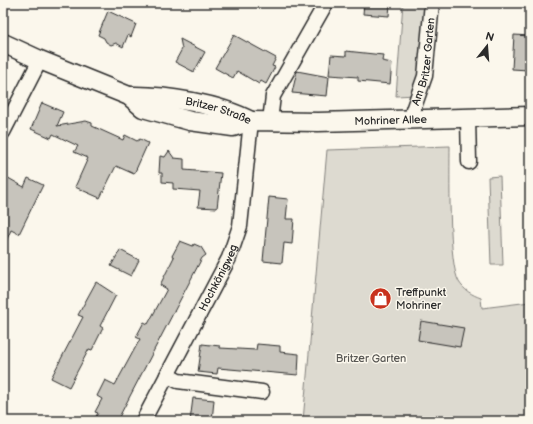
<svg xmlns="http://www.w3.org/2000/svg" width="533" height="424" font-family="'Balsamiq Sans',sans-serif">
  <style>
    .green { fill: #dddad0; stroke: #84827e }
    .building { fill: #c7c4bc; stroke: #2b2b2b }
    .lines { fill: none; stroke-linecap: round; stroke-linejoin: round }
    .minor-casing { stroke: #2b2b2b; stroke-width: 17 }
    .major-casing { stroke: #2b2b2b; stroke-width: 21 }
    .minor { stroke: #fbf7ec; stroke-width: 14 }
    .major { stroke: #fbf7ec; stroke-width: 18 }
    .labels { text-anchor: middle; stroke-width: 3; stroke-linejoin: round; paint-order: stroke }
    .street-label { font-size: 11px; fill: #2b2b2b; stroke: #fbf7ec }
    .poi-label { font-size: 11px; fill: #2b2b2b; stroke: #fbf7ec; text-anchor: start }
    .park-label { font-size: 11px; fill: #585754; stroke: #fbf7ec }
  </style>
  <rect width="100%" height="100%" fill="#fbf7ec"/>
  <filter id="ink" filterUnits="userSpaceOnUse"><feTurbulence type="fractalNoise" baseFrequency=".025" numOctaves="2"/><feDisplacementMap in="SourceGraphic" scale="8" xChannelSelector="R" yChannelSelector="G"/><feConvolveMatrix kernelMatrix="1 2 1 2 8 2 1 2 1" color-interpolation-filters="sRGB"/></filter>
  <g filter="url(#ink)">
    <g class="green">
      <polygon points="403,3 425,3 417,95 396,96"/>
      <path d="M450,146C450,172 448,264 459,282C464,290 472,295 481,298L482,308L530,302V421H303L327,150Z"/>
      <polygon points="500,176 503,265 491,265 488,177"/>
    </g>
    <g class="building">
      <polygon points="364,3 390,3 389,16 363,14"/>
      <polygon points="108,11 136,24 131,37 128,35 123,47 116,43 111,45 106,42 104,38 98,35"/>
      <polygon points="234,35 276,58 272,66 275,67 266,84 261,81 259,84 237,71 233,78 215,68"/>
      <polygon points="514,35 530,36 528,70 512,69"/>
      <polygon points="180,39 205,52 194,72 175,62 182,49"/>
      <polygon points="346,51 383,55 382,61 392,63 390,84 358,81 358,77 329,75 331,55 346,56"/>
      <polygon points="297,71 329,77 327,96 292,93"/>
      <polygon points="42,103 63,112 57,126 86,121 92,123 92,126 123,140 125,135 137,141 140,139 148,143 134,174 116,166 100,198 75,187 88,158 74,152 78,146 53,134 51,138 31,129"/>
      <polygon points="169,151 174,158 184,159 184,170 221,173 217,208 198,207 200,191 173,189 173,183 162,182 162,173 159,173 160,156 165,157"/>
      <polygon points="3,175 24,187 28,178 43,185 19,234 11,230 3,248"/>
      <polygon points="269,197 288,199 286,219 294,219 292,244 284,243 282,263 263,261"/>
      <polygon points="180,241 193,246 194,244 201,247 206,255 202,258 117,421 93,421 98,413 95,412 102,399 97,396 105,380 115,385 140,339 136,337 144,322 148,324 167,289 160,285 174,257 172,256"/>
      <polygon points="120,250 139,260 131,276 111,266"/>
      <polygon points="96,282 116,295 100,326 103,328 92,350 89,349 69,387 51,378 83,317 78,315"/>
      <polygon points="421,321 464,328 460,347 418,340"/>
      <polygon points="202,344 220,346 220,348 256,350 257,344 280,346 280,352 299,354 298,375 218,368 217,374 198,372"/>
      <polygon points="193,398 214,400 212,421 190,421"/>
    </g>
    <g class="lines">
      <defs>
        <g id="minor">
          <polyline points="468,118 469,162"/>
          <path id="s1" d="M413,120V110L425,76L432,3"/>
          <polyline points="270,121 273,96 326,3"/>
          <polyline points="3,132 40,60"/>
          <polyline points="167,375 178,381 262,392"/>
          <path id="s2" d="M143,421L229,258L240,226L251,121"/>
        </g>
        <g id="major">
          <path id="s3" d="M3,43L40,60L129,96L143,108L190,121L233,127L251,121L318,122L530,116"/>
          <path id="s4" d="M129,96C165,95 219,104 251,121"/>
        </g>
      </defs>
      <use href="#minor" class="minor-casing"/>
      <use href="#major" class="major-casing"/>
      <use href="#minor" class="minor"/>
      <use href="#major" class="major"/>
    </g>
  </g>
  <defs>
    <symbol id="shop-disc" viewBox="-11 -11 22 22"><circle r="9.5" fill="#c8321e" stroke="#fbf7ec"/><path d="M-5-2.5h2.3a2.7 3.5 0 0 1 5.4 0H5L5.5 6h-11ZM-1.5-2.5h3a1.5 2.3 0 0 0-3 0Z" fill="#fff"/></symbol>
  </defs>
  <g fill-rule="evenodd">
    <use href="#shop-disc" x="368" y="286" width="25" height="25"/>
  </g>
  <g class="labels">
    <g class="street-label">
      <text dy="4" stroke="none"><textPath href="#s1" startOffset="60">Am Britzer Garten</textPath></text>
      <text dy="4" stroke="none"><textPath href="#s4" startOffset="91">Britzer Straße</textPath></text>
      <text dy="4" stroke="none"><textPath href="#s3" startOffset="406">Mohriner Allee</textPath></text>
      <text dy="4" stroke="none"><textPath href="#s2" startOffset="162">Hochkönigweg</textPath></text>
    </g>
    <g class="poi-label">
      <text x="396" y="296">Treffpunkt<tspan x="396" dy="13">Mohriner</tspan></text>
    </g>
    <g class="park-label">
      <text x="371" y="362">Britzer Garten</text>
    </g>
  </g>
  <rect width="533" height="424" fill="none" stroke="#fbf7ec" stroke-width="16"/>
  <rect x="8" y="8" width="517" height="408" fill="none" stroke="#2b2b2b" stroke-width="1.5" filter="url(#ink)"/>
  <g transform="translate(487 46) rotate(17)" stroke="#fbf7ec" stroke-width="3" paint-order="stroke">
  <path d="M0-3L7 15L0 10L-7 15Z" fill="#2b2b2b"/>
  <text y="-6" font-size="11" font-weight="bold" text-anchor="middle" fill="#2b2b2b">N</text>
  </g>
</svg>
